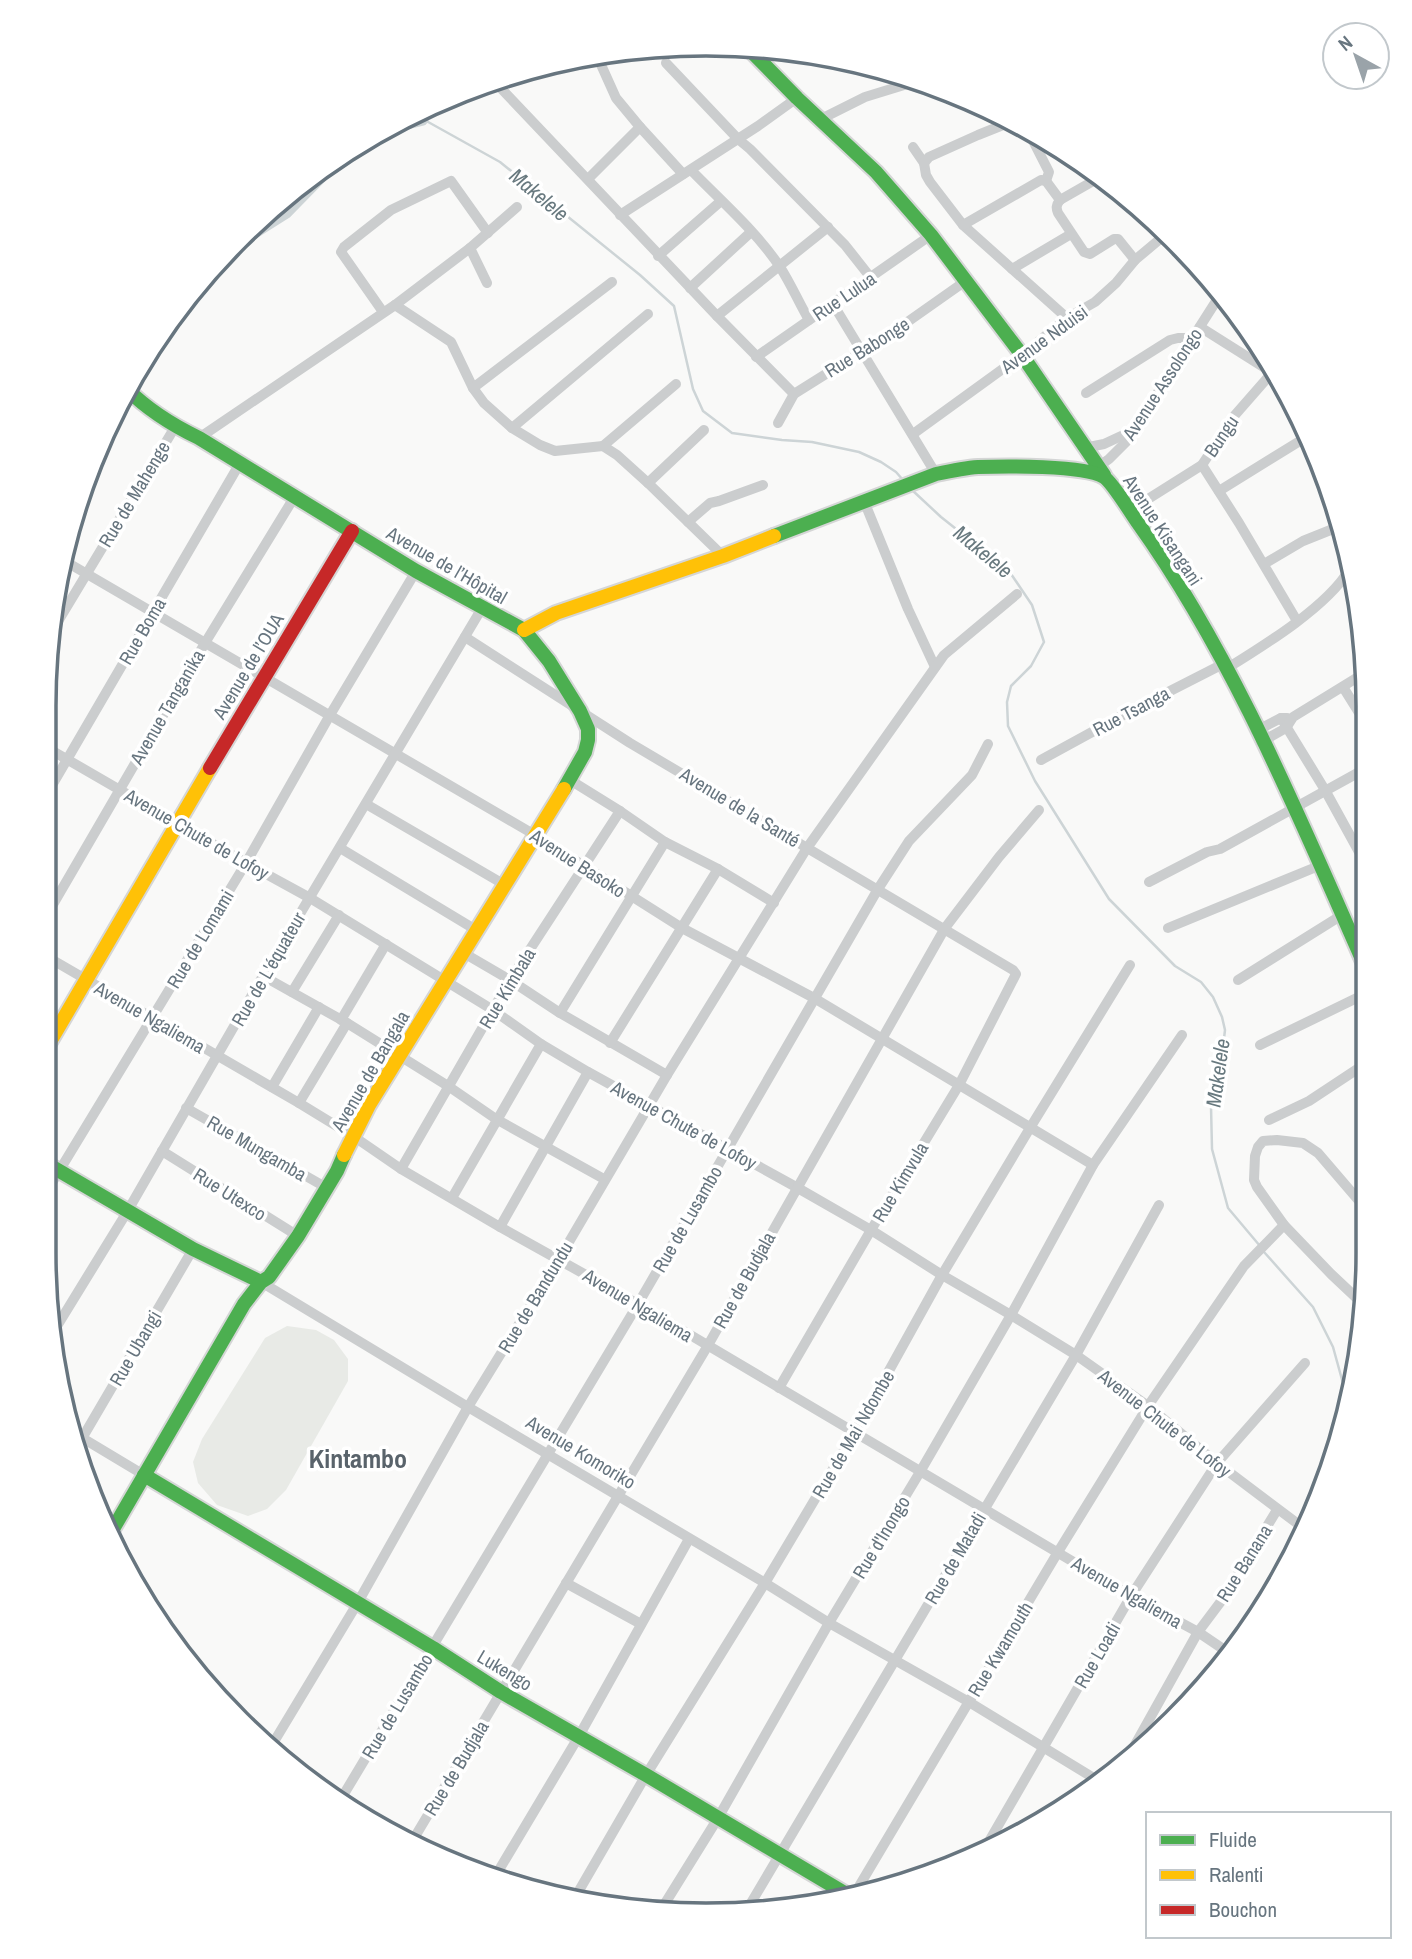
<svg xmlns="http://www.w3.org/2000/svg" width="1412" height="1959" font-family="'Archivo Narrow',sans-serif">
  <style>
    .green { fill: #e8eae6 }
    .lines { fill: none; stroke-linecap: round; stroke-linejoin: round }
    .stream { stroke: #cdd4d6; stroke-width: 2.5 }
    .river { stroke: #cdd4d6; stroke-width: 16 }
    .fast-casing { stroke: #d5d6d6; stroke-width: 18 }
    .slow-casing { stroke: #d5d6d6; stroke-width: 18 }
    .jam-casing { stroke: #d5d6d6; stroke-width: 18 }
    .street { stroke: #cbcdce; stroke-width: 10 }
    .fast { stroke: #4caf50; stroke-width: 14 }
    .slow { stroke: #ffc107; stroke-width: 14 }
    .jam { stroke: #c62828; stroke-width: 14 }
    .labels { text-anchor: middle; stroke-width: 7; stroke-linejoin: round; paint-order: stroke }
    .street-label { font-size: 19px; fill: #67757f; stroke: #fff }
    .water-label { font-size: 21px; font-style: italic; fill: #68797f; stroke: #fff }
    .district-label { font-size: 26px; font-weight: bold; fill: #59636b; stroke: #fff }
    .rim { fill: none; stroke: #67757f; stroke-width: 3.5 }
  </style>
  <rect width="100%" height="100%" fill="#f9f9f8"/>
  <polygon class="green" points="287,1326 316,1330 334,1340 348,1359 348,1381 286,1490 267,1509 248,1516 217,1505 198,1483 193,1462 202,1439 265,1338"/>
  <g class="lines">
    <g class="stream">
      <polyline points="421,118 500,162 640,275 674,306 693,389 703,411 732,433 782,440 812,442 859,452 881,462 896,472 903,480"/>
      <polyline points="421,118 498,78"/>
      <polyline points="912,490 941,517 1009,571 1032,605 1044,642 1031,666 1011,686 1007,702 1008,726 1035,781 1109,899 1175,966 1201,982 1213,997 1222,1017 1225,1030 1220,1072 1211,1106 1212,1149 1228,1208 1260,1246"/>
      <polyline points="1264,1252 1313,1307 1333,1347 1349,1405"/>
    </g>
    <g class="river">
      <polyline points="392,125 421,118"/>
      <polyline points="247,235 285,211 330,165"/>
    </g>
    <defs>
      <g id="fast">
        <polyline points="745,45 797,98 876,172 931,235 1022,355 1104,475"/>
        <path d="M127,389C148,410 172,425 199,438L416,571L524,630L549,661L580,711L588,729V740L585,752L564,789"/>
        <path d="M774,536L936,474C950,471 964,468 978,467C1003,466 1084,465 1104,477C1112,482 1131,513 1138,523C1233,656 1299,817 1365,966"/>
        <polyline points="44,1162 193,1249 261,1282"/>
        <polyline points="144,1475 433,1648 501,1692 646,1775 848,1895"/>
        <polyline points="113,1529 244,1304 261,1282 269,1277 298,1236 337,1171 344,1155"/>
      </g>
      <g id="slow">
        <polyline points="524,630 556,613 723,556 774,536"/>
        <polyline points="44,1052 210,768"/>
        <polyline points="344,1155 369,1105 564,789"/>
      </g>
      <polyline id="jam" points="210,768 352,531"/>
    </defs>
    <use href="#fast" class="fast-casing"/>
    <use href="#slow" class="slow-casing"/>
    <use href="#jam" class="jam-casing"/>
    <g class="street">
      <polyline points="598,58 616,98 640,127 683,174"/>
      <polyline points="666,63 738,139 750,149 845,245 871,278"/>
      <polyline points="496,83 717,316 794,394"/>
      <polyline points="821,119 865,97 917,81"/>
      <polyline points="1027,129 1049,172 1046,181"/>
      <polyline points="913,147 924,163 926,175 930,182 963,225 1067,318"/>
      <polyline points="924,163 929,157 978,135 1013,121"/>
      <path d="M691,170C721,201 756,231 780,267C791,284 799,303 809,320"/>
      <polyline points="588,179 640,127"/>
      <path d="M1060,200C1056,205 1056,208 1058,213L1084,252L1090,254L1114,239H1118L1135,260"/>
      <polyline points="1060,200 1102,176"/>
      <polyline points="620,215 758,126 797,98"/>
      <polyline points="963,225 1041,180 1046,181 1060,200"/>
      <polyline points="470,248 487,283"/>
      <polyline points="658,256 721,201"/>
      <polyline points="1012,269 1071,234"/>
      <polyline points="690,288 751,232"/>
      <polyline points="833,304 936,474"/>
      <polyline points="395,305 451,342 473,388 484,403 512,428 540,445 555,451 603,446 617,455 648,483 723,556"/>
      <polyline points="383,312 341,252 344,247 391,210 451,181 488,233"/>
      <polyline points="717,316 828,227"/>
      <polyline points="1200,327 1265,368"/>
      <polyline points="756,357 931,235"/>
      <polyline points="473,388 612,282"/>
      <polyline points="1086,393 1170,340 1178,338 1192,338"/>
      <polyline points="778,423 794,394 896,330 967,280"/>
      <polyline points="512,428 648,314"/>
      <polyline points="913,434 1022,355 1067,318 1095,302 1116,283 1135,260 1166,234"/>
      <polyline points="199,438 395,305 470,248 517,207"/>
      <polyline points="603,446 676,384"/>
      <polyline points="1084,448 1104,444 1132,431"/>
      <polyline points="1202,465 1239,523 1297,621"/>
      <polyline points="1098,467 1109,459 1127,441 1220,295"/>
      <polyline points="648,483 704,430"/>
      <polyline points="1219,491 1308,436"/>
      <polyline points="864,501 908,609 935,667"/>
      <polyline points="1129,511 1202,465 1235,415 1270,375"/>
      <polyline points="688,522 710,503 719,501 763,485"/>
      <polyline points="63,560 535,835 682,928 814,998 1093,1165"/>
      <polyline points="1264,564 1303,541 1338,527"/>
      <polyline points="51,633 175,427"/>
      <polyline points="465,637 630,743 1013,970 1016,974 959,1085 871,1230 779,1388"/>
      <path d="M1226,669C1263,646 1327,607 1349,570"/>
      <polyline points="1343,687 1363,719"/>
      <polyline points="1281,718 1325,790 1364,861"/>
      <polyline points="1256,731 1281,718 1287,718"/>
      <polyline points="1261,742 1286,728 1293,717 1363,674"/>
      <polyline points="44,746 246,863 310,898 493,1010 541,1044 588,1072 796,1187 871,1230 942,1275 1011,1315 1076,1355 1148,1406 1217,1463 1306,1530"/>
      <polyline points="1041,760 1125,714 1223,664"/>
      <polyline points="570,780 620,811 665,842 718,869 774,903"/>
      <polyline points="44,799 240,463"/>
      <polyline points="366,804 505,885"/>
      <polyline points="340,848 476,930"/>
      <polyline points="1149,882 1207,852 1220,849 1363,770"/>
      <polyline points="44,920 205,643 295,496"/>
      <polyline points="1168,928 1321,865"/>
      <polyline points="462,952 510,980 560,1013 667,1075"/>
      <polyline points="44,955 299,1103 353,1136 401,1169 500,1227 638,1304 1131,1596 1198,1632 1232,1655"/>
      <polyline points="263,976 347,1023 448,1086 496,1119 604,1179"/>
      <polyline points="1238,980 1342,915"/>
      <polyline points="292,992 339,915"/>
      <polyline points="560,1013 665,842"/>
      <polyline points="341,1020 386,944"/>
      <polyline points="610,1043 718,869"/>
      <polyline points="1260,1045 1365,994"/>
      <polyline points="272,1087 319,1007"/>
      <polyline points="299,1103 347,1023"/>
      <polyline points="186,1108 327,1188"/>
      <polyline points="1269,1120 1309,1101 1365,1064"/>
      <polyline points="162,1151 298,1236"/>
      <polyline points="401,1169 510,980 620,811"/>
      <polyline points="44,1196 246,863 330,715 416,571"/>
      <polyline points="452,1198 541,1044"/>
      <polyline points="500,1227 588,1072"/>
      <polyline points="261,1282 468,1407 765,1583 829,1623 969,1702 1097,1780"/>
      <polyline points="1365,1306 1331,1274 1284,1225 1257,1187 1254,1180 1255,1156 1258,1147 1263,1141 1277,1140 1303,1143 1318,1153 1366,1209"/>
      <polyline points="54,1331 127,1212 263,976 482,608"/>
      <polyline points="69,1430 144,1475"/>
      <polyline points="77,1447 193,1249"/>
      <polyline points="566,1583 641,1624"/>
      <polyline points="269,1750 357,1604 468,1407 559,1259 667,1075 807,848 944,655 1017,594"/>
      <polyline points="1126,1761 1198,1632 1222,1600 1277,1510"/>
      <polyline points="341,1799 638,1304 878,889 909,841 972,775 988,744"/>
      <polyline points="410,1845 707,1347 945,928 999,857 1039,810"/>
      <polyline points="984,1850 1131,1596 1217,1463 1305,1363"/>
      <polyline points="496,1875 579,1736 689,1539"/>
      <polyline points="855,1893 1058,1552 1148,1406 1244,1266 1284,1225"/>
      <polyline points="573,1901 646,1775 765,1583 855,1432 942,1275 1030,1128 1130,965"/>
      <polyline points="664,1905 718,1818 829,1623 920,1472 1011,1315 1093,1165 1182,1035"/>
      <polyline points="748,1908 1076,1355 1159,1205"/>
    </g>
    <use href="#fast" class="fast"/>
    <use href="#slow" class="slow"/>
    <use href="#jam" class="jam"/>
  </g>
  <g class="labels">
    <g class="street-label">
      <text transform="translate(844 296) rotate(-34)" y="7">Rue Lulua</text>
      <text transform="translate(1044 339) rotate(-36)" y="7">Avenue Nduisi</text>
      <text transform="translate(867 347) rotate(-32)" y="7">Rue Babonge</text>
      <text transform="translate(1162 384) rotate(-57)" y="7">Avenue Assolongo</text>
      <text transform="translate(1221 436) rotate(-56)" y="7">Bungu</text>
      <text transform="translate(134 494) rotate(-59)" y="7">Rue de Mahenge</text>
      <text transform="translate(1163 530) rotate(57)" y="7">Avenue Kisangani</text>
      <text transform="translate(447 565) rotate(30)" y="7">Avenue de l’Hôpital</text>
      <text transform="translate(142 631) rotate(-60)" y="7">Rue Boma</text>
      <text transform="translate(248 666) rotate(-59)" y="7">Avenue de l’OUA</text>
      <text transform="translate(167 707) rotate(-60)" y="7">Avenue Tanganika</text>
      <text transform="translate(1131 711) rotate(-28)" y="7">Rue Tsanga</text>
      <text transform="translate(740 807) rotate(31)" y="7">Avenue de la Santé</text>
      <text transform="translate(197 834) rotate(30)" y="7">Avenue Chute de Lofoy</text>
      <text transform="translate(578 863) rotate(33)" y="7">Avenue Basoko</text>
      <text transform="translate(200 939) rotate(-59)" y="7">Rue de Lomami</text>
      <text transform="translate(268 969) rotate(-60)" y="7">Rue de L'équateur</text>
      <text transform="translate(507 988) rotate(-59)" y="7">Rue Kimbala</text>
      <text transform="translate(150 1017) rotate(30)" y="7">Avenue Ngaliema</text>
      <text transform="translate(370 1071) rotate(-60)" y="7">Avenue de Bangala</text>
      <text transform="translate(684 1125) rotate(29)" y="7">Avenue Chute de Lofoy</text>
      <text transform="translate(257 1148) rotate(30)" y="7">Rue Mungamba</text>
      <text transform="translate(900 1182) rotate(-59)" y="7">Rue Kimvula</text>
      <text transform="translate(230 1194) rotate(32)" y="7">Rue Utexco</text>
      <text transform="translate(687 1219) rotate(-60)" y="7">Rue de Lusambo</text>
      <text transform="translate(744 1280) rotate(-61)" y="7">Rue de Budjala</text>
      <text transform="translate(535 1297) rotate(-59)" y="7">Rue de Bandundu</text>
      <text transform="translate(638 1305) rotate(31)" y="7">Avenue Ngaliema</text>
      <text transform="translate(135 1348) rotate(-60)" y="7">Rue Ubangi</text>
      <text transform="translate(1165 1423) rotate(38)" y="7">Avenue Chute de Lofoy</text>
      <text transform="translate(853 1434) rotate(-60)" y="7">Rue de Mai Ndombe</text>
      <text transform="translate(581 1452) rotate(31)" y="7">Avenue Komoriko</text>
      <text transform="translate(881 1537) rotate(-59)" y="7">Rue d'Inongo</text>
      <text transform="translate(955 1558) rotate(-60)" y="7">Rue de Matadi</text>
      <text transform="translate(1244 1563) rotate(-58)" y="7">Rue Banana</text>
      <text transform="translate(1127 1592) rotate(30)" y="7">Avenue Ngaliema</text>
      <text transform="translate(1000 1649) rotate(-59)" y="7">Rue Kwamouth</text>
      <text transform="translate(1097 1655) rotate(-60)" y="7">Rue Loadi</text>
      <text transform="translate(505 1670) rotate(31)" y="7">Lukengo</text>
      <text transform="translate(397 1706) rotate(-59)" y="7">Rue de Lusambo</text>
      <text transform="translate(456 1768) rotate(-59)" y="7">Rue de Budjala</text>
    </g>
    <g class="water-label">
      <text transform="translate(539 195) rotate(40)" y="7">Makelele</text>
      <text transform="translate(983 552) rotate(40)" y="7">Makelele</text>
      <text transform="translate(1218 1073) rotate(-82)" y="7">Makelele</text>
    </g>
    <g class="district-label">
      <text x="358" y="1468">Kintambo</text>
    </g>
  </g>
  <path d="M0 0H1412V1959H0ZM706 56H706A650 650 0 0 1 1356 706V1253A650 650 0 0 1 706 1903H706A650 650 0 0 1 56 1253V706A650 650 0 0 1 706 56Z" fill="#fff" fill-rule="evenodd"/>
  <path class="rim" d="M706 56H706A650 650 0 0 1 1356 706V1253A650 650 0 0 1 706 1903H706A650 650 0 0 1 56 1253V706A650 650 0 0 1 706 56Z"/>
  <rect x="1146" y="1812" width="245" height="126" fill="#ffffff" stroke="#c2c8cc" stroke-width="2"/>
  <rect x="1160" y="1835" width="35" height="10" fill="#4caf50" stroke="#c2c8cc" stroke-width="2"/>
  <text x="1209" y="1847" font-size="21" fill="#67757f">Fluide</text>
  <rect x="1160" y="1870" width="35" height="10" fill="#ffc107" stroke="#c2c8cc" stroke-width="2"/>
  <text x="1209" y="1882" font-size="21" fill="#67757f">Ralenti</text>
  <rect x="1160" y="1905" width="35" height="10" fill="#c62828" stroke="#c2c8cc" stroke-width="2"/>
  <text x="1209" y="1917" font-size="21" fill="#67757f">Bouchon</text>
  <g transform="translate(1356 56) rotate(320)"><circle r="33" fill="#ffffff" stroke="#c2c8cc" stroke-width="2"/>
  <path d="M0-5L12 26L0 18L-12 26Z" fill="#9aa3a9"/>
  <text y="-10" font-size="19" font-weight="bold" text-anchor="middle" fill="#67757f">N</text>
  </g>
</svg>
